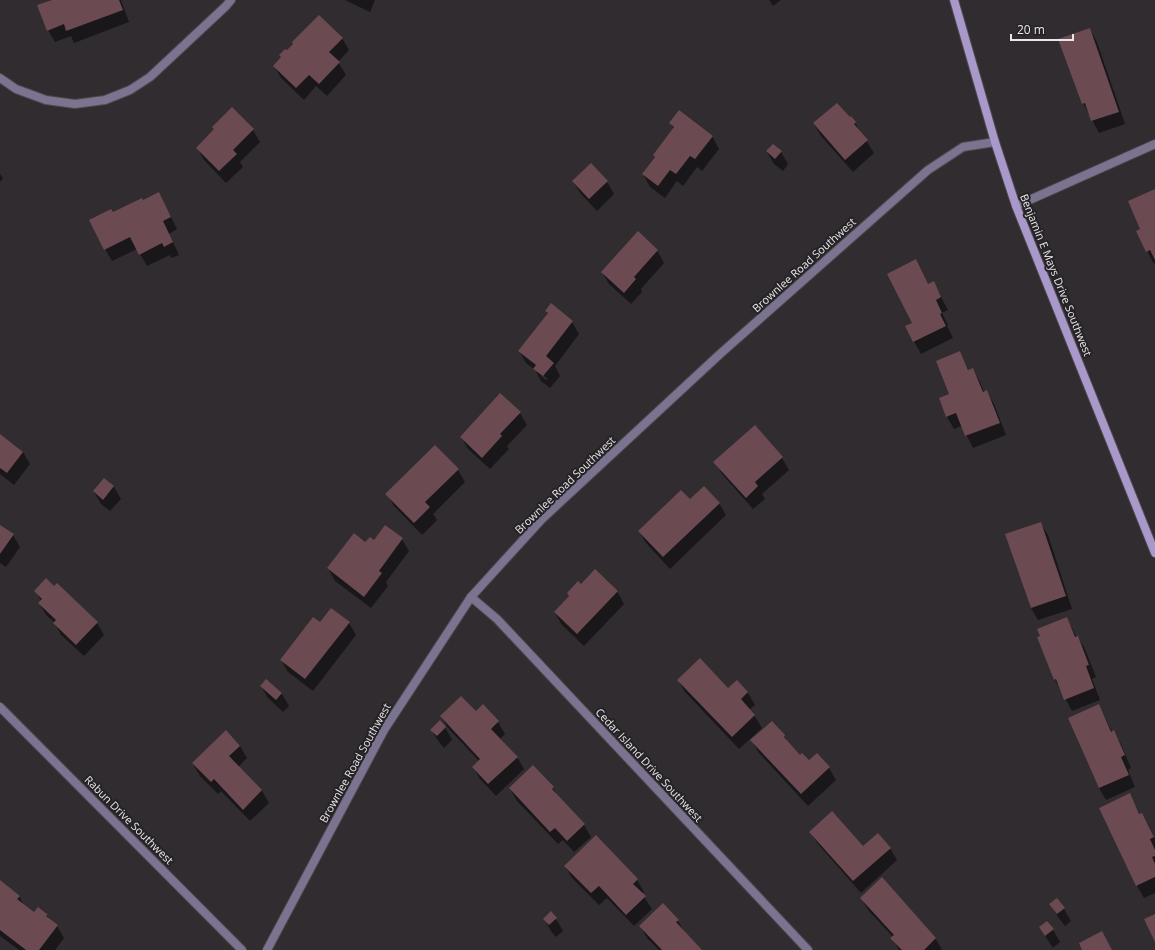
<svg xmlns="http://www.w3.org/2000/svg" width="1155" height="950" font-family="'Open Sans',sans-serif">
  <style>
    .shadow { fill: #0007; fill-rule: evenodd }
    .building { fill: #6b4a52 }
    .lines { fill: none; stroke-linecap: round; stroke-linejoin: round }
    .street-casing { stroke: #4e4a4e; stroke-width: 10 }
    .secondary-casing { stroke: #4e4a4e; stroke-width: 10 }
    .street { stroke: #7c7391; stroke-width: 8 }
    .secondary { stroke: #a999ca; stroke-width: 8 }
    .labels { text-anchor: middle; stroke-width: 4; stroke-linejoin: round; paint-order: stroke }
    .street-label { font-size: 11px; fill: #e9e7e9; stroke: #262326 }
  </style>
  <rect width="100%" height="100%" fill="#302c30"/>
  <g class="shadow">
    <polygon points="55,0 121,0 129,22 74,43 71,36 55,42 48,30"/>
    <polygon points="345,0 375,0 370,12"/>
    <polygon points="769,0 781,0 773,6"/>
    <polygon points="1090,29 1097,42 1125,124 1099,133 1083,103"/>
    <polygon points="342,38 349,50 338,62 346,75 327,96 316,86 304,100 281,78 274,66 287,52"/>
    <polygon points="670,123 712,136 719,149 702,171 697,167 683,186 677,181 665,198 650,187 643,174 674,129"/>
    <polygon points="855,123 874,153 853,172 821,136 814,124"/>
    <polygon points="253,130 260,142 240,162 243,167 226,183 204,160 197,148"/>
    <polygon points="773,145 781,152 788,164 783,171 774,164 767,152"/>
    <polygon points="591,165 607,182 614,194 597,211 580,193 573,181"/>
    <polygon points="0,174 3,178 0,182"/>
    <polygon points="1155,190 1155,263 1154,264 1137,232 1141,230"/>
    <polygon points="159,193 177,229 169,234 179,255 171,258 170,255 147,266 137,249 112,261 105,249 112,213"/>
    <polygon points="657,250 664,263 641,289 642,292 631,304 609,284 602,272"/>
    <polygon points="933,282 948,310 942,313 948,325 947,326 953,338 921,354 906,327 913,323 928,285"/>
    <path d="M546,311L572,322L579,334L555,366L560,376L550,388L541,381L535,370L526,363L519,351L548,315ZM541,374L548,379L546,380L541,376Z"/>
    <polygon points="960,352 969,371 973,369 980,382 984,392 987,392 994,404 1006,435 973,448 962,426 954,429 947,417 940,399 951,395"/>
    <polygon points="520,413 527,425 507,446 509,449 490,469 468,449 461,437"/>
    <polygon points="755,426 782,458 789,470 762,494 765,499 753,509 722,474 715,462"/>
    <polygon points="0,435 23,452 30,464 14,485 0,474"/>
    <polygon points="435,446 458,470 465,482 433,514 437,520 422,535 394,506 387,494"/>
    <polygon points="104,479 114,487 121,499 110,511 101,504 94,492"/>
    <polygon points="690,501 719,503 726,515 670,569 646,543 639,531"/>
    <polygon points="1040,523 1048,535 1072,609 1038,620 1031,608"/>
    <polygon points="0,526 13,535 20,547 6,567 0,563"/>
    <polygon points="402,539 409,551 386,582 388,586 371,608 335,581 328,568 365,544 374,541"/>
    <polygon points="57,584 97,623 104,635 84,656 61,635 54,622 46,615 39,603 41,601 36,591 54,587"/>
    <polygon points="581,585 617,591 624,604 584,646 562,625 555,613"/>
    <polygon points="1067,619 1077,638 1078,637 1085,649 1096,677 1092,679 1100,700 1072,711 1055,680 1038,637"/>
    <polygon points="349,623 356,635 313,691 288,672 281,660"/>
    <polygon points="266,680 282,694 289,706 283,712 268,698 261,686"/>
    <polygon points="678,680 728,689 737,681 748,693 755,705 749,710 754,715 762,728 739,749 685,692"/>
    <polygon points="1099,705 1112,732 1114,732 1121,744 1131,768 1128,770 1135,787 1106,800 1099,788"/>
    <polygon points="476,712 498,722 505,734 500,739 517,757 524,769 496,796 480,779 473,767 479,761 448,728 441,716"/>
    <polygon points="445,727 452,740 444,748 439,742 431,730"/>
    <polygon points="784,736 788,743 800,756 809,761 817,754 829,768 836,780 808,806 759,753 752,741"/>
    <polygon points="240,746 247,758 238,767 262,791 269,803 250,821 221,791 218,794 200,776 193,764"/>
    <polygon points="553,788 558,797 584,825 591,837 574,852 563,840 558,844 517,801 510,789"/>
    <polygon points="1129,794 1140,815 1142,814 1149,826 1155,839 1155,893 1144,898 1137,886 1100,808"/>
    <polygon points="810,832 863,847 890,848 897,860 861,893 818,844"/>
    <polygon points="565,866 637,880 644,892 642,894 652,909 634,926 607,898 599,905 572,878"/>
    <polygon points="882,879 936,939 942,950 899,950 892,938 893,937 868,910 861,898"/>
    <polygon points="0,883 19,896 24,905 34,913 47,915 50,920 57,926 64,938 55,950 19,950 0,936"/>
    <polygon points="1051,904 1064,909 1071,921 1065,926 1058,917"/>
    <polygon points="544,919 556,919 563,931 556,937 551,931"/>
    <polygon points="678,921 685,933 701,950 659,950 647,938 640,926"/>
    <polygon points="1040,928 1053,930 1060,942 1053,948"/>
  </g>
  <g class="building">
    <polygon points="52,0 119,0 123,10 66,31 64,24 47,31 37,5"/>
    <polygon points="319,15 343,38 329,52 340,62 319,84 309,75 296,88 273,66 281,57 279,55 285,49 287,50 293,44 292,42"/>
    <polygon points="1090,28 1119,112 1091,121 1085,103 1082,104 1058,39"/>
    <polygon points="837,103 850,117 851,116 856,122 854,124 868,140 845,160 813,123"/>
    <polygon points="232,107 254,129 233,150 237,154 219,171 196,148 214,129 212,127"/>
    <polygon points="679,110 713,136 695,159 690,156 676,174 670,170 658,186 642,174 655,157 653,155 674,127 669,123"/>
    <polygon points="773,144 782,151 775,159 766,151"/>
    <polygon points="591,163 608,181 589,199 572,181"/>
    <polygon points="1155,189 1155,260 1150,250 1146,252 1136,231 1140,229 1128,201"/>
    <polygon points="159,192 171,217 163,221 173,242 164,247 162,243 139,255 130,237 104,250 89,220 111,209 113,212 142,198 143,200"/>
    <polygon points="638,231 658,250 634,277 636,279 624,293 601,272"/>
    <polygon points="916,259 928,284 934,281 941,297 936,300 942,313 940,314 946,326 913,342 905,326 912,323 887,274"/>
    <polygon points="551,303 573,321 546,356 554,363 543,376 533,369 536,365 518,351 548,313 545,311"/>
    <polygon points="960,351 968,370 973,368 983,392 987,390 1000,423 965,436 956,413 946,417 939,398 949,394 936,361"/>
    <polygon points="500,393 521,412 500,434 502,436 482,458 460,437"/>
    <polygon points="755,425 783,457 755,482 758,486 746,498 713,462"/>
    <polygon points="0,434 23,452 7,473 0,468"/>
    <polygon points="435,445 459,469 425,502 430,507 414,523 385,494"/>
    <polygon points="104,478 114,486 103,500 93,491"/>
    <polygon points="704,486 720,503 663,557 638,531 681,490 690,499"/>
    <polygon points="1041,522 1066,596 1031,608 1005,534"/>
    <polygon points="0,525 14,534 0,554"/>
    <polygon points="385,525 403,538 379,571 382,573 364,597 327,568 354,533 365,542 370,537 374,540"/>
    <polygon points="595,569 618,591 577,634 554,612 569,596 567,593 578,581 581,584"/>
    <polygon points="46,578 54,586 57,583 98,622 76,645 53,623 56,620 38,603 42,599 34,591"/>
    <polygon points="331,608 350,622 305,679 280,660 313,617 320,622"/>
    <polygon points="1067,617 1075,637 1078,636 1089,665 1086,666 1094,688 1064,700 1056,679 1054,680 1037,637 1040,636 1037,629"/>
    <polygon points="700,658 728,688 737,680 748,692 741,699 755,715 732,737 677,680"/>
    <polygon points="266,679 282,693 276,700 260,686"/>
    <polygon points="461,696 476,711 483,704 499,721 491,729 518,757 488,784 472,767 480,759 440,716"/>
    <polygon points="1099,704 1111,732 1114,730 1125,755 1121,757 1129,775 1099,788 1068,718"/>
    <polygon points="440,720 446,727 437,736 430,730"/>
    <polygon points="772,721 785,735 784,737 800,755 802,753 809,760 817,753 830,767 801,794 750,740"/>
    <polygon points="226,730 240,746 229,756 262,790 243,810 214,779 211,782 192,763"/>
    <polygon points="533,765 554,787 552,789 585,824 567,841 555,828 550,832 509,788"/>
    <polygon points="1130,793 1139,814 1142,813 1154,837 1150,839 1155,850 1155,856 1152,857 1155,864 1155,877 1136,886 1099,808"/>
    <polygon points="832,811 863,846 878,833 891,848 853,881 809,832"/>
    <polygon points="596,835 638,879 633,884 646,896 626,915 599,886 591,893 564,866"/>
    <polygon points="882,877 936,938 924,950 902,950 890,938 894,935 860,898"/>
    <polygon points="0,880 20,896 17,899 34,912 38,907 48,915 46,916 58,925 39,950 26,950 0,930"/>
    <polygon points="1057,898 1065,908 1057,914 1049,904"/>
    <polygon points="663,903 679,920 676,922 702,950 662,950 639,926"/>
    <polygon points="551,911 557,918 549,925 543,919"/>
    <polygon points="1155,914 1155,942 1144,919"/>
    <polygon points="1047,921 1054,929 1045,936 1039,927"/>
    <polygon points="1102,931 1112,950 1082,950 1079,943"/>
  </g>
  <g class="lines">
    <defs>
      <g id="street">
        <polyline points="0,78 16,89 46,100 75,104 105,100 130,90 150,77 226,6 231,0"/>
        <polyline points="1016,206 1155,144"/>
        <polyline points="471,597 497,619 808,950"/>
        <polyline points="0,707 242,950"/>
        <polyline points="267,950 384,730 471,597 542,519 720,354 928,170 963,147 995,142"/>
      </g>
      <polyline id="secondary" points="954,0 995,142 1016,206 1155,553"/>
    </defs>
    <use href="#street" class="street-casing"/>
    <use href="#secondary" class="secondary-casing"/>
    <use href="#street" class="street"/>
    <use href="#secondary" class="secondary"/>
  </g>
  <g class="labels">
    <g class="street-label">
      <text transform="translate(804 265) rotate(-42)" y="4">Brownlee Road Southwest</text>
      <text transform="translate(1056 275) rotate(68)" y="4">Benjamin E Mays Drive Southwest</text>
      <text transform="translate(565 485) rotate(-44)" y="4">Brownlee Road Southwest</text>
      <text transform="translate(355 763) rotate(-61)" y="4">Brownlee Road Southwest</text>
      <text transform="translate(649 765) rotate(47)" y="4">Cedar Island Drive Southwest</text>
      <text transform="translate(129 820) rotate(45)" y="4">Rabun Drive Southwest</text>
    </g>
  </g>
  <path d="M1011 34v6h62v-6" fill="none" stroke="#e9e7e9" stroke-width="2"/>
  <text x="1017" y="34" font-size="12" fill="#e9e7e9" stroke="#262326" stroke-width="3" paint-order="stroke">20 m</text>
</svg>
